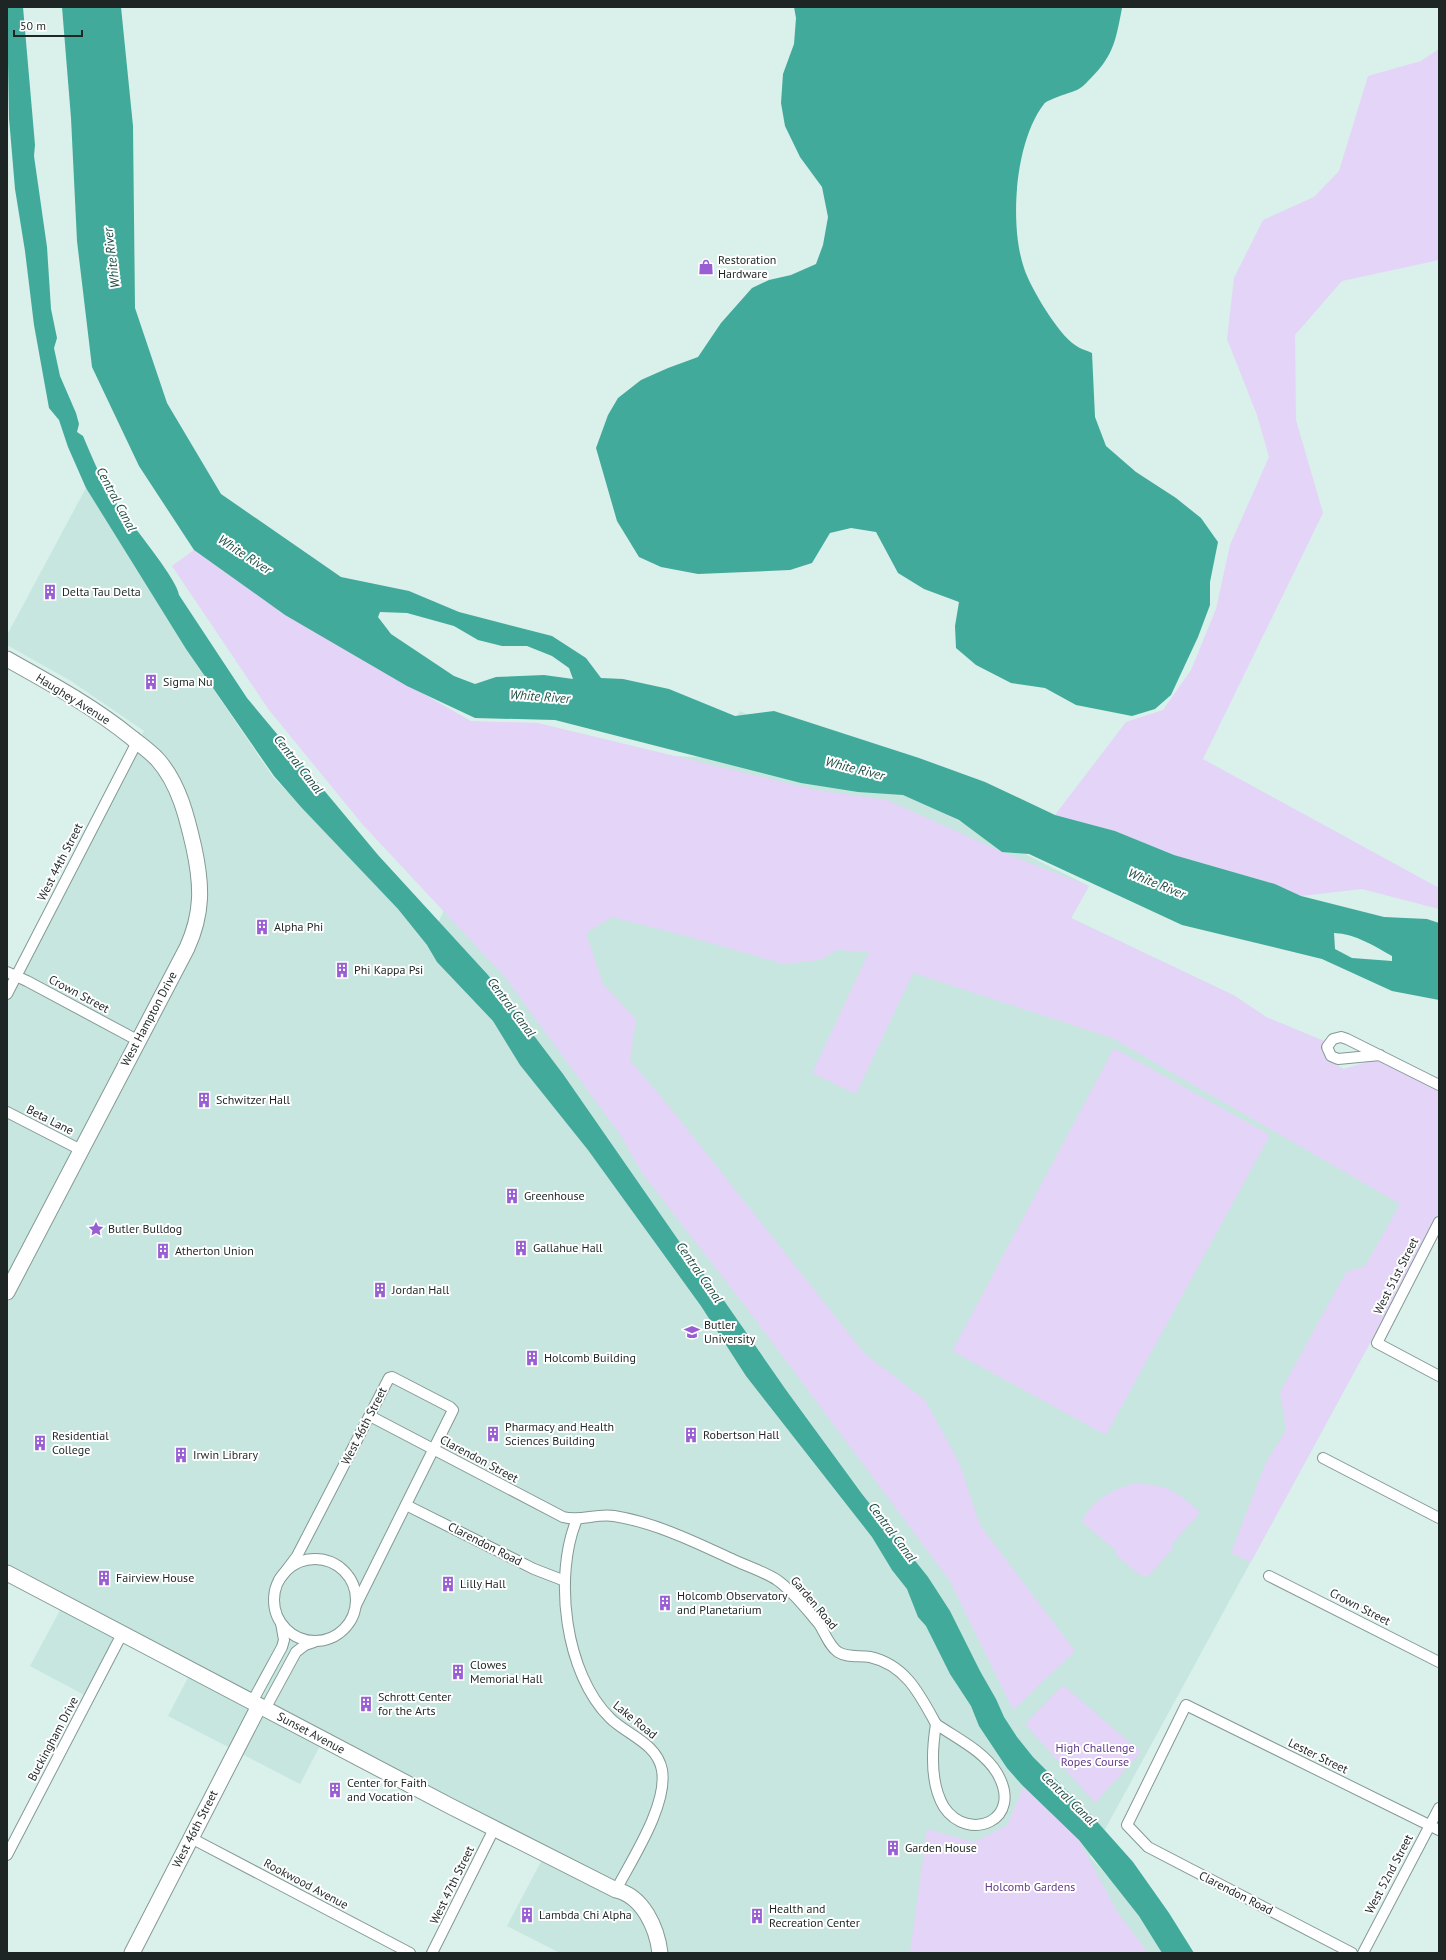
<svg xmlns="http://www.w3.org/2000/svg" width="1446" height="1960" font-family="'PT Sans',sans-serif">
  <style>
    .built { fill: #c6e6df }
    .green { fill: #e4d4f8 }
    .water { fill: #42aa9a; fill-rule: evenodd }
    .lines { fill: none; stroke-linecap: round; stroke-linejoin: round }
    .street-casing { stroke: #849995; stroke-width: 12 }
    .secondary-casing { stroke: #849995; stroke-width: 17 }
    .street { stroke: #fff; stroke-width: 10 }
    .secondary { stroke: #fff; stroke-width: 15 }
    .labels { text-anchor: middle; stroke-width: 4; stroke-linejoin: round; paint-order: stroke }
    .poi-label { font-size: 12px; fill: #1d2624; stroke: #fff; text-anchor: start }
    .street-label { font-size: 12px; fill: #1d2624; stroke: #fff }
    .park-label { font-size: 12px; fill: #623b89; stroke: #fff }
    .water-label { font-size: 13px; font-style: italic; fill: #214f47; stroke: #fff }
  </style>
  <rect width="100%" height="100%" fill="#d9f0eb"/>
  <polygon class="built" points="86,488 186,649 273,777 398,909 427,945 537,723 674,756 716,758 740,711 1089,886 1071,918 1235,996 1266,1017 1324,1041 1321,1050 1328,1060 1344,1069 1382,1058 1439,1216 1090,1857 1141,1913 1164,1953 560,1953 507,1926 545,1854 323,1740 300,1784 168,1716 192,1670 123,1634 88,1697 30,1666 64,1603 7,1573 7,997 144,731 71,681 7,645 7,635"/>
  <g class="green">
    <polygon points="1439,49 1439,260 1342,281 1295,335 1296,420 1323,513 1203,759 1439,888 1439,909 1362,889 1301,896 1275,884 1174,855 1115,831 1055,815 1126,722 1163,710 1191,670 1216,609 1230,545 1269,457 1257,415 1227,339 1234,278 1263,220 1314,197 1339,171 1368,76 1421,61"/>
    <polygon points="194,550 285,615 471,721 537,723 816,790 887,800 1002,852 1089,886 1071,918 1235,996 1266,1017 1324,1041 1321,1050 1328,1060 1343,1069 1382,1058 1439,1088 1439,1216 1251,1562 1231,1553 1265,1464 1286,1430 1280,1392 1346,1272 1365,1266 1400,1204 1112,1038 913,973 856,1094 812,1073 869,952 837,950 820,960 784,964 682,935 612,917 586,933 603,984 636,1019 630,1060 676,1115 865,1354 925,1400 959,1462 980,1525 1075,1651 1013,1710 950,1581 745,1306 642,1173 621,1136 505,977 363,825 269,710 172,566"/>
    <polygon points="1114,1048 1270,1135 1106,1435 952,1351"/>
    <path d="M1133,1484C1164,1483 1178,1491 1200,1513L1172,1544L1173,1548L1149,1576H1141L1117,1556L1116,1551L1082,1522C1091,1501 1111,1489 1133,1484Z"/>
    <polygon points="1063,1685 1141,1752 1095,1803 1025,1724"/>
    <polygon points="1024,1786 1079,1840 1116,1910 1148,1953 910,1953 927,1829 974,1842 1007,1825"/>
  </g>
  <g class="water">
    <path d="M7,7H23L35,145L34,156L47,247L51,309L57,338L54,348L60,376L76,413L79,424L77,432L83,436C91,455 99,474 109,492C122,514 177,577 179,595L247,698L378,855L488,975L563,1074L681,1244L725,1302L786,1390L862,1494L928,1577L950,1611L980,1671L996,1699L1004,1717L1017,1737L1033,1757L1092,1816L1133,1862L1169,1913L1194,1953H1162L1139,1916L1079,1840L1022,1785L1007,1768L979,1726L971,1706L950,1674L926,1626L918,1617L907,1589L892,1570L872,1537L746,1376L701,1306L588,1150L520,1065L493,1021L437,962L427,945L398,909L301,807L274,776L186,649L86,488L68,447L59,420L49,408L34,325L25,251L15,189L9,118Z"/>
    <path d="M62,7H121L133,126L135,308L167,403L221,494L341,577L409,591L459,612L552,636L586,658L601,678L623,679L669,689L735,716L774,711L919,758L985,782L1055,815L1115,831L1174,855L1275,884L1301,896L1384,917L1427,919L1439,923V1000L1392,991L1322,959L1182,925L1029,854L1002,852L959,820L903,795L858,792L801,783L555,720L475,718L407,686L285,615L194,550L139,466L92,367L77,241L71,118ZM380,612L407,613L454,626L478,640L502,646H527L552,656L569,668L573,679L544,675L496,677L475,684L454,676L391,634L378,617ZM1334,933C1356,934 1374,946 1392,956V961L1352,958L1335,949Z"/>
    <path d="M794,7H1121L1122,8C1116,39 1114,55 1091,78C1086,83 1083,87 1077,90C1070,93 1048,99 1044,104C1015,141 1009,224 1024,268C1030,287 1058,334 1075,345C1080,349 1086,350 1092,353L1095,417L1106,446L1136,472L1176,498L1201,518L1218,542L1210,582V605L1198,637L1171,695L1155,709L1132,716L1076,705L1045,688L1011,683L976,665L956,648L955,626L959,602L924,589L898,573L876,532L851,528L830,533L812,563L790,570L698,574L661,567L639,557L617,521L596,448L608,415L618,398L641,380L668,368L698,357L721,323L752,288L769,280L791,275L816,264L823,245L828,217L822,187L800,157L785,126L781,103L783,74L794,44L796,18Z"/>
  </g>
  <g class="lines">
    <defs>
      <g id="street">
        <polyline points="7,972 27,981 137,1040"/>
        <polyline points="7,994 137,742"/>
        <polyline points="1380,1055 1338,1059 1331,1056 1327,1047 1333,1039 1341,1037 1347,1039 1439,1085"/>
        <polyline points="7,1112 81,1150"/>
        <polyline points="1439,1222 1377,1343 1439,1376"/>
        <path d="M370,1416L563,1517C580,1522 596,1513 614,1516C657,1523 697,1543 736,1561C749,1567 765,1572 777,1580C793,1591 807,1610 819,1624C825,1633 829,1646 838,1652C847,1658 860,1655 870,1657C906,1665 920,1695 936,1724"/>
        <polyline points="1323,1458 1439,1518"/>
        <polyline points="406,1505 534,1569 565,1581"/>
        <path d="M577,1519C553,1576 565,1674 610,1718C627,1735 657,1743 662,1770C668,1805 632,1859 616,1890"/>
        <circle cx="315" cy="1600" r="41"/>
        <polyline points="1269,1576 1439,1662"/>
        <polyline points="279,1580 297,1556 389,1378 392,1377 450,1407 453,1410 356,1605"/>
        <polyline points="252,1702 282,1647 284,1640 281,1623"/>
        <polyline points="265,1709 296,1652 305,1645 314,1642"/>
        <path d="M936,1724C956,1738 984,1751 997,1773C1025,1821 968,1843 944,1807C930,1784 932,1749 936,1724Z"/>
        <polyline points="191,1838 410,1953"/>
        <polyline points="7,1855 122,1634"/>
        <polyline points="432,1953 494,1829"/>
        <polyline points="1352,1953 1148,1847 1127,1825 1186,1705 1439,1830"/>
        <polyline points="1363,1953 1439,1808"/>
      </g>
      <g id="secondary">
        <path d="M7,659C50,683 94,707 132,738C141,745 151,752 158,760C179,784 187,817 194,848C202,885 203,913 187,948L7,1292"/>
        <path d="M7,1573L450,1806L616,1890C643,1896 657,1928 660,1953"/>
        <polyline points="132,1953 259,1706"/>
      </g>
    </defs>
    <use href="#street" class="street-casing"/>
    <use href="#secondary" class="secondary-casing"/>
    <use href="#street" class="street"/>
    <use href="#secondary" class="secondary"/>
  </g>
  <defs>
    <symbol id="shop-bare" viewBox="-9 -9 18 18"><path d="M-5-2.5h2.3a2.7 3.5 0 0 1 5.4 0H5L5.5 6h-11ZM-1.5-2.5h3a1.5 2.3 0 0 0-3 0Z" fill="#995dd4" stroke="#fff" stroke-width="2.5" paint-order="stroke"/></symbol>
    <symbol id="building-bare" viewBox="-9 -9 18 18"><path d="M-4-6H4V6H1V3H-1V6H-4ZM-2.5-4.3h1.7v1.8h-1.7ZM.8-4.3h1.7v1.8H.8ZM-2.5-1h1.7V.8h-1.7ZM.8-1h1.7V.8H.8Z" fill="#995dd4" stroke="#fff" stroke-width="2.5" paint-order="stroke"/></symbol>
    <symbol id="sight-bare" viewBox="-9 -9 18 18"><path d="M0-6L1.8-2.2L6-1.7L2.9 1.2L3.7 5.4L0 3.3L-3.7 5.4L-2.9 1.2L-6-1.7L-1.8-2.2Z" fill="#995dd4" stroke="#fff" stroke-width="2.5" paint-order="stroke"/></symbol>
    <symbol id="university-bare" viewBox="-9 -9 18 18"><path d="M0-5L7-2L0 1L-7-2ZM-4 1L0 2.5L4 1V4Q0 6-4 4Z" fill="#995dd4" stroke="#fff" stroke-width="2.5" paint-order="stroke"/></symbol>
  </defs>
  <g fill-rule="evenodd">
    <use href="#shop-bare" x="695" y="256" width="22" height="22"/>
    <use href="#building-bare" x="39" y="581" width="22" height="22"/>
    <use href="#building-bare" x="140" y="671" width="22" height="22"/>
    <use href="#building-bare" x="251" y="916" width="22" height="22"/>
    <use href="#building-bare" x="331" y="959" width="22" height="22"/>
    <use href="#building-bare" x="193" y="1089" width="22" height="22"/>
    <use href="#building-bare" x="501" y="1185" width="22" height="22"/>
    <use href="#sight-bare" x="85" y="1218" width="22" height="22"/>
    <use href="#building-bare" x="510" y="1237" width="22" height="22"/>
    <use href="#building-bare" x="152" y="1240" width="22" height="22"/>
    <use href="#building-bare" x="369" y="1279" width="22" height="22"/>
    <use href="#university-bare" x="681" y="1321" width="22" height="22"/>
    <use href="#building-bare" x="521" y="1347" width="22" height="22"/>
    <use href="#building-bare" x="482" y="1423" width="22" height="22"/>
    <use href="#building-bare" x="680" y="1424" width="22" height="22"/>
    <use href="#building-bare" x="29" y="1432" width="22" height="22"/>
    <use href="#building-bare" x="170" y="1444" width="22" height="22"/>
    <use href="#building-bare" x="93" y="1567" width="22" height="22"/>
    <use href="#building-bare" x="437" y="1573" width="22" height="22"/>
    <use href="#building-bare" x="654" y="1592" width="22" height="22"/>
    <use href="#building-bare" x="447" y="1661" width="22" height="22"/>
    <use href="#building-bare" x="355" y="1693" width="22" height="22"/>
    <use href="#building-bare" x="324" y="1779" width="22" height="22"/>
    <use href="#building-bare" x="882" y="1837" width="22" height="22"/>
    <use href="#building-bare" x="516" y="1904" width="22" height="22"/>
    <use href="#building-bare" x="746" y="1905" width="22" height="22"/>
  </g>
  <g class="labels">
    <g class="poi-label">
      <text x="718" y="264">Restoration<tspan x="718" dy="14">Hardware</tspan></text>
      <text x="62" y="596">Delta Tau Delta</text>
      <text x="163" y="686">Sigma Nu</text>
      <text x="274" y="931">Alpha Phi</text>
      <text x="354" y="974">Phi Kappa Psi</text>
      <text x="216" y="1104">Schwitzer Hall</text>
      <text x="524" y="1200">Greenhouse</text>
      <text x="108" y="1233">Butler Bulldog</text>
      <text x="533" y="1252">Gallahue Hall</text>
      <text x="175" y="1255">Atherton Union</text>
      <text x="392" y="1294">Jordan Hall</text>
      <text x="704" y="1329">Butler<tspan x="704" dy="14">University</tspan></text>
      <text x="544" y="1362">Holcomb Building</text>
      <text x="505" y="1431">Pharmacy and Health<tspan x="505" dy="14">Sciences Building</tspan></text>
      <text x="703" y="1439">Robertson Hall</text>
      <text x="52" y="1440">Residential<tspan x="52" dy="14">College</tspan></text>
      <text x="193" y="1459">Irwin Library</text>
      <text x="116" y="1582">Fairview House</text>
      <text x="460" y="1588">Lilly Hall</text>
      <text x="677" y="1600">Holcomb Observatory<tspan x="677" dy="14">and Planetarium</tspan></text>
      <text x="470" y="1669">Clowes<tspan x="470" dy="14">Memorial Hall</tspan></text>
      <text x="378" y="1701">Schrott Center<tspan x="378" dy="14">for the Arts</tspan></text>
      <text x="347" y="1787">Center for Faith<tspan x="347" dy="14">and Vocation</tspan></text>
      <text x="905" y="1852">Garden House</text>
      <text x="769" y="1913">Health and<tspan x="769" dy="14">Recreation Center</tspan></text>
      <text x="539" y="1919">Lambda Chi Alpha</text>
    </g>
    <g class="street-label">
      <text transform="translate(73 699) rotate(32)" y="4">Haughey Avenue</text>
      <text transform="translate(60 862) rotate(-63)" y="4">West 44th Street</text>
      <text transform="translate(79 994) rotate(28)" y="4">Crown Street</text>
      <text transform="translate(149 1019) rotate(-62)" y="4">West Hampton Drive</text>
      <text transform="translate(50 1120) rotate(27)" y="4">Beta Lane</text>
      <text transform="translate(1396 1276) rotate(-63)" y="4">West 51st Street</text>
      <text transform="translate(364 1426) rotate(-63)" y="4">West 46th Street</text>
      <text transform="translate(479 1459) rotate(28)" y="4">Clarendon Street</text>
      <text transform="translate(485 1544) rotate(27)" y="4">Clarendon Road</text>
      <text transform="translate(814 1603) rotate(50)" y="4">Garden Road</text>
      <text transform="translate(1360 1607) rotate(27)" y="4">Crown Street</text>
      <text transform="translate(635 1720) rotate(39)" y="4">Lake Road</text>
      <text transform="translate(311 1733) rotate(28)" y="4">Sunset Avenue</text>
      <text transform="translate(53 1739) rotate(-62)" y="4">Buckingham Drive</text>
      <text transform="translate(1318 1756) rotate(26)" y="4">Lester Street</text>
      <text transform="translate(195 1829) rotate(-63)" y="4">West 46th Street</text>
      <text transform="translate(1389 1874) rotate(-62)" y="4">West 52nd Street</text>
      <text transform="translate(306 1884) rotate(28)" y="4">Rookwood Avenue</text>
      <text transform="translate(452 1885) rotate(-64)" y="4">West 47th Street</text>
      <text transform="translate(1236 1893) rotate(27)" y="4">Clarendon Road</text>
    </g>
    <g class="park-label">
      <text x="1095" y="1752">High Challenge<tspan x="1095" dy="14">Ropes Course</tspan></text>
      <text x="1030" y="1891">Holcomb Gardens</text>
    </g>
    <g class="water-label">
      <text transform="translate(111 258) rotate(-97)" y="5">White River</text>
      <text transform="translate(117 499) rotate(62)" y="5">Central Canal</text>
      <text transform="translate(245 554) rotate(33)" y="5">White River</text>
      <text transform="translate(540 696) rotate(4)" y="5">White River</text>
      <text transform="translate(299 764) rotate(52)" y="5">Central Canal</text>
      <text transform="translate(855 768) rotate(14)" y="5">White River</text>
      <text transform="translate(1157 883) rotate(22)" y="5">White River</text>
      <text transform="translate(512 1007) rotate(53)" y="5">Central Canal</text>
      <text transform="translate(700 1272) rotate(55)" y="5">Central Canal</text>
      <text transform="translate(893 1532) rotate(53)" y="5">Central Canal</text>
      <text transform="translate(1069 1798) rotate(44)" y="5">Central Canal</text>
    </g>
  </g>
  <rect width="1446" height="1960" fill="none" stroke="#1d2624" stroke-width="16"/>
  <path d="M14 30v6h68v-6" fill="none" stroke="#1d2624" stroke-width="2"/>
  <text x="20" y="30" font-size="12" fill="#1d2624" stroke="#ffffff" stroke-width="3" paint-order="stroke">50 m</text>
</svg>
